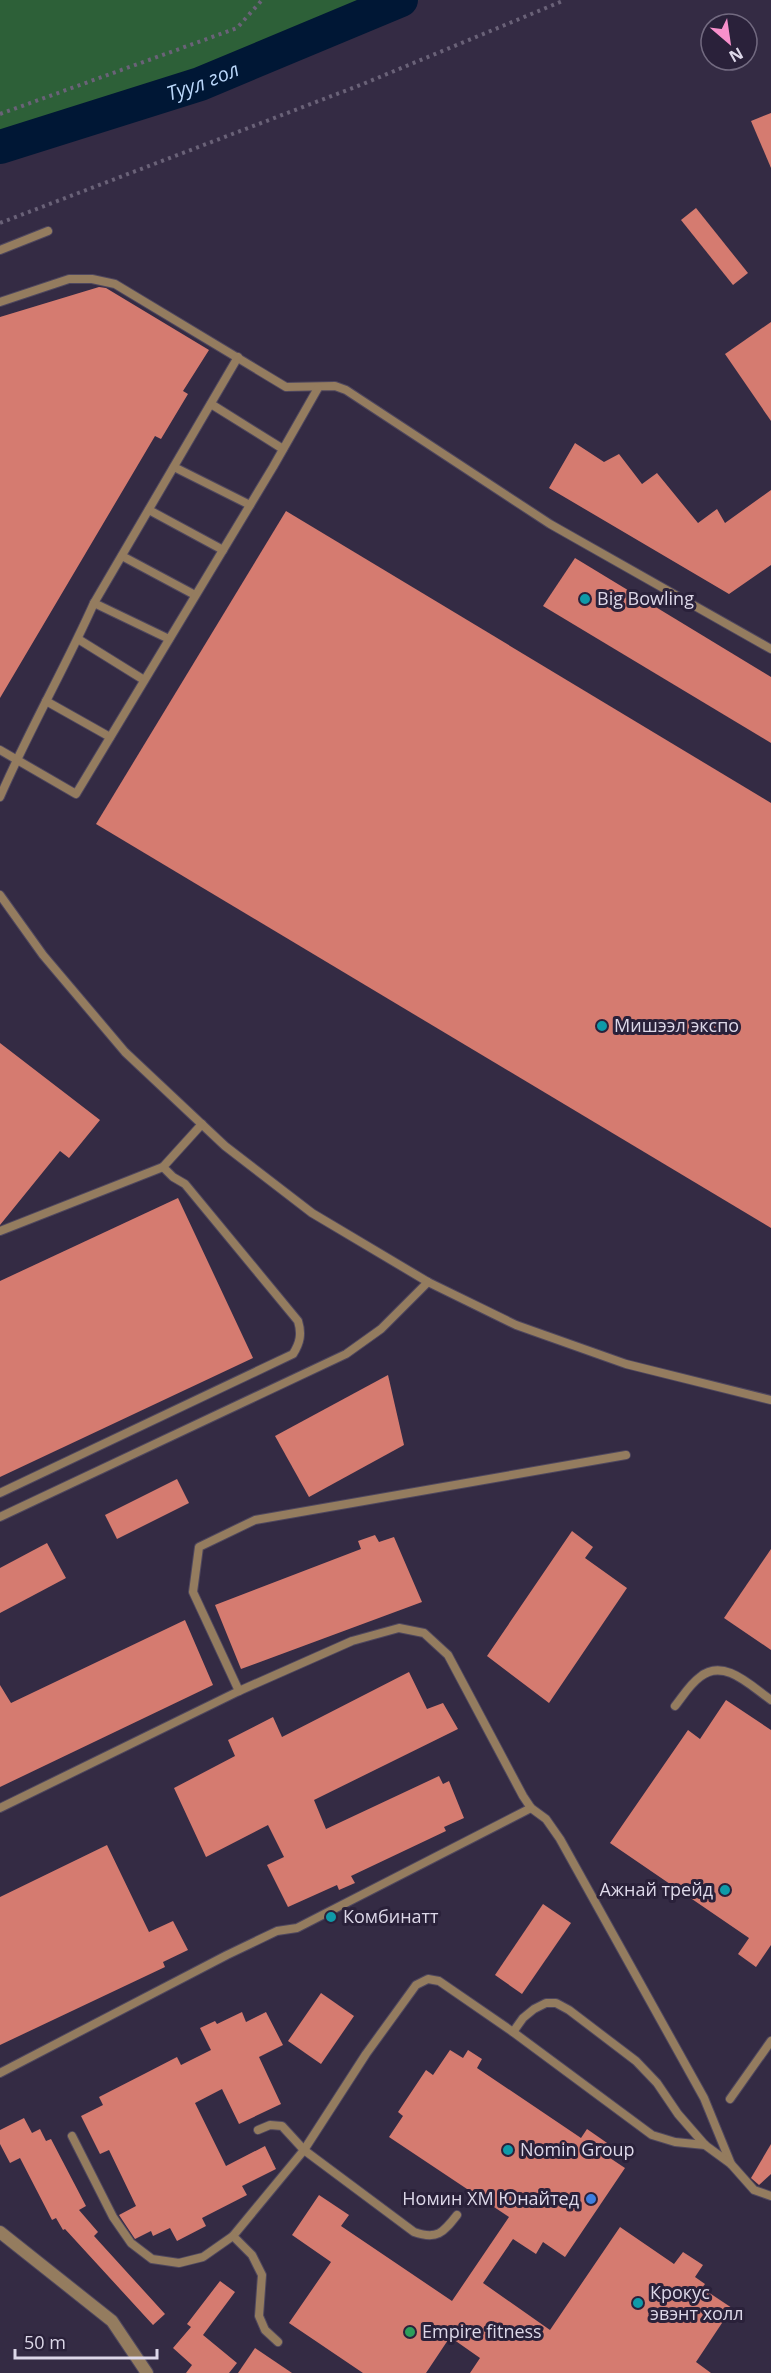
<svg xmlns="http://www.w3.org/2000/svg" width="771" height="2373" font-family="'Open Sans',sans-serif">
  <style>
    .green { fill: #2d6038 }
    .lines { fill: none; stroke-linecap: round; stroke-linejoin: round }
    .river { stroke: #001735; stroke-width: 34 }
    .building { fill: #d57b70 }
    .service-casing { stroke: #4f475e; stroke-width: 10 }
    .minor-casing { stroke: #4f475e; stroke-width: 14 }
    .path { stroke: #6a6278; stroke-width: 4; stroke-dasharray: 3 4.5; stroke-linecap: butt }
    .service { stroke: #947c5f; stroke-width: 8 }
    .minor { stroke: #947c5f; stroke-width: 12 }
    .culture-dot { fill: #0f9aa8; stroke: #2a213a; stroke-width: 2 }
    .shop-dot { fill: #3f7fe0; stroke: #2a213a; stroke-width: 2 }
    .leisure-dot { fill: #2e9e5b; stroke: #2a213a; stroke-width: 2 }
    .labels { text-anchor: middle; stroke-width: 6; stroke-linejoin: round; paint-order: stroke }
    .poi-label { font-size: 18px; fill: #ddd8e9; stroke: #2a213a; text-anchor: start }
    .water-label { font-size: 20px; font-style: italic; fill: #b9d6f9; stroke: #2a213a }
  </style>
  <rect width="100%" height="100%" fill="#342b44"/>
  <polygon class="green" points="0,0 419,0 0,159"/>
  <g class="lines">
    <path class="river" id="s1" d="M0,147L200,84L401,0"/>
  </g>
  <g class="building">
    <polygon points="771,113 771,168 751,121"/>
    <polygon points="696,208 748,273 733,285 681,220"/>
    <polygon points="99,287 106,288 209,350 183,391 188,394 161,439 155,436 0,698 0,317"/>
    <polygon points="771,322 771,421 725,354"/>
    <polygon points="575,443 604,462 619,454 642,484 657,473 698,523 717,509 725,523 771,490 771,565 729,594 549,488"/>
    <polygon points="286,511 771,803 771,1228 96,824"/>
    <polygon points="575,558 771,677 771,743 543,606"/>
    <polygon points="0,1043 100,1120 69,1158 60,1151 0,1225"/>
    <polygon points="178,1198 253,1358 0,1477 0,1281"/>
    <polygon points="388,1375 404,1445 309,1497 275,1436"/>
    <polygon points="177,1479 189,1503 117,1539 105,1515"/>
    <polygon points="572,1531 593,1547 585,1558 627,1588 549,1703 487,1656"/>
    <polygon points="375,1535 379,1542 394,1537 422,1602 241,1669 215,1605 361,1549 358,1541"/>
    <polygon points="47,1543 66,1578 0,1613 0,1568"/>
    <polygon points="771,1549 771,1650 724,1618"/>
    <polygon points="185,1620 213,1685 0,1787 0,1685 11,1703"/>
    <polygon points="409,1672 427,1709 443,1703 458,1729 314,1800 326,1829 439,1776 443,1784 449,1781 464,1818 444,1827 446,1831 351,1876 355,1883 339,1890 337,1885 288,1907 267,1865 284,1857 268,1825 206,1857 174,1788 235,1756 228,1740 273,1717 282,1737"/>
    <polygon points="726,1700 771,1730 771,1945 756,1967 738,1954 749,1938 610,1843 688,1730 700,1739"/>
    <polygon points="107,1845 149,1932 173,1921 188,1950 163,1962 165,1967 0,2045 0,1897"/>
    <polygon points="543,1904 571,1923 522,1994 495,1975"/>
    <polygon points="321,1993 354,2016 321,2064 288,2041"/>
    <polygon points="242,2012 246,2022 266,2012 283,2045 259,2057 281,2104 239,2124 222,2089 195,2103 226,2166 265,2146 276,2169 242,2186 247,2195 202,2218 206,2226 177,2241 170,2228 153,2236 151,2231 135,2239 119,2215 136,2206 109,2150 100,2154 81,2116 103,2105 99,2097 146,2073 177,2057 181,2065 211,2050 200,2028 215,2021 217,2024"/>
    <polygon points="450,2050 463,2058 468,2050 482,2059 477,2068 581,2138 587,2129 610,2145 604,2154 625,2168 565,2257 543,2242 536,2254 513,2239 483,2283 550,2330 620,2227 674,2264 683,2252 703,2265 695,2277 705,2284 702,2288 732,2308 696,2362 711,2373 470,2373 480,2358 450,2337 426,2373 363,2373 289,2323 331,2262 292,2235 319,2195 349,2215 341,2226 452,2301 509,2217 389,2137 403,2116 398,2112 426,2070 433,2075"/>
    <polygon points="24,2118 32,2133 40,2129 46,2141 51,2139 86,2206 79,2210 98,2232 94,2236 165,2314 153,2325 65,2229 63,2230 56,2218 52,2220 20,2158 10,2163 0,2144 0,2130"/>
    <polygon points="771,2144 771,2174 759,2185 751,2178"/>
    <polygon points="220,2281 235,2292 203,2335 237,2363 229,2373 186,2373 192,2365 173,2348 191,2327 187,2324"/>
    <polygon points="255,2348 292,2373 238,2373"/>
  </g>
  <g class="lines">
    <defs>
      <g id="service">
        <polyline points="0,250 48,231"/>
        <polyline points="0,302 69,279 92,279 115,284 286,387 335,386 346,390 550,524 771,649"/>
        <polyline points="211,404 283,449"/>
        <polyline points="174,467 250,505"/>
        <polyline points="149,510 223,550"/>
        <polyline points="122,556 195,595"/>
        <polyline points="94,603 169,639"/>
        <polyline points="78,639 144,680"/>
        <polyline points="46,701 110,737"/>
        <polyline points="0,750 76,794 273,467 318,388"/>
        <path d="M0,797C29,730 65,668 94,603L238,357"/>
        <polyline points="0,895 43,955 125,1052 225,1146 312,1213 428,1282 516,1325 626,1364 771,1400"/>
        <polyline points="0,1231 163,1167"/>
        <path d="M0,1493L293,1354C300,1343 302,1334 298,1321L185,1184L173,1177L163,1167L202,1124"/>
        <polyline points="0,1517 346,1354 381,1329 428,1282"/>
        <polyline points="239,1691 193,1592 199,1547 255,1520 626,1455"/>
        <path d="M675,1706C683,1696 690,1684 700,1677C724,1657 752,1687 771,1700"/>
        <polyline points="0,1808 239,1691 352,1641 399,1628 424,1633 448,1655 523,1796 531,1808 546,1819 560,1839 704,2098 731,2164"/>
        <polyline points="513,2032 523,2018 534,2009 546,2003 556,2003 569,2010 636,2061 657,2083 678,2114 705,2145 731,2164 754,2190 771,2196"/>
        <polyline points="0,2073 227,1955 277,1931 297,1928 531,1808"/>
        <polyline points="730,2099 771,2041"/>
        <path d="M258,2130L270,2125L282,2126L304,2150L414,2232C437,2240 443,2233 457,2215"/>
        <polyline points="72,2136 113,2217 131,2243 152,2259 179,2263 203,2257 233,2236 304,2150 366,2054 416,1985 428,1979 439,1981 513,2032 652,2135 675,2142 705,2145"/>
        <polyline points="233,2236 252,2255 262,2275 259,2316 265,2330 278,2342"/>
      </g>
      <polyline id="minor" points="0,2232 112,2321 147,2373"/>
    </defs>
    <use href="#service" class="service-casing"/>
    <use href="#minor" class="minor-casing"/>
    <g class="path">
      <polyline points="0,114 237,28 262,0"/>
      <polyline points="0,223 363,84 565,0"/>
    </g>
    <use href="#service" class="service"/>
    <use href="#minor" class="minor"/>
  </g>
  <g class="culture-dot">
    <circle cx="585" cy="599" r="6"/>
    <circle cx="602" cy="1026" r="6"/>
    <circle cx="725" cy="1890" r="6"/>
    <circle cx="331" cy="1917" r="6"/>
    <circle cx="508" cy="2150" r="6"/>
    <circle cx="638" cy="2303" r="6"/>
  </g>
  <circle class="shop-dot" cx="591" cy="2199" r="6"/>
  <circle class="leisure-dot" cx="410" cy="2332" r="6"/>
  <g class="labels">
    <g class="poi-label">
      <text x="597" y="605">Big Bowling</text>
      <text x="614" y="1032">Мишээл экспо</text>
      <text x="713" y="1896" text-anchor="end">Ажнай трейд</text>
      <text x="343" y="1923">Комбинатт</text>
      <text x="520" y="2156">Nomin Group</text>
      <text x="579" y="2205" text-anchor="end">Номин ХМ Юнайтед</text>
      <text x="650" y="2299">Крокус<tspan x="650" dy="21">эвэнт холл</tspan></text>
      <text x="422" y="2338">Empire fitness</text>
    </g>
    <g class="water-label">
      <text dy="7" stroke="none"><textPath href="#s1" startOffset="213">Туул гол</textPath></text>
    </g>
  </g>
  <g transform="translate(729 42) rotate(151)"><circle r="28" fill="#2a213a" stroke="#726a80" stroke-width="1.5"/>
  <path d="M0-4.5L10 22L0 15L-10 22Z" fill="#f890cc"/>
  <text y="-9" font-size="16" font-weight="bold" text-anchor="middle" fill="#ddd8e9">N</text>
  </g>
  <path d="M15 2349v9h142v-9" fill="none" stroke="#ddd8e9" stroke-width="3"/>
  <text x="24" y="2349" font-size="18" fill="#ddd8e9" stroke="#2a213a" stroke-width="4.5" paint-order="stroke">50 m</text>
</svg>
